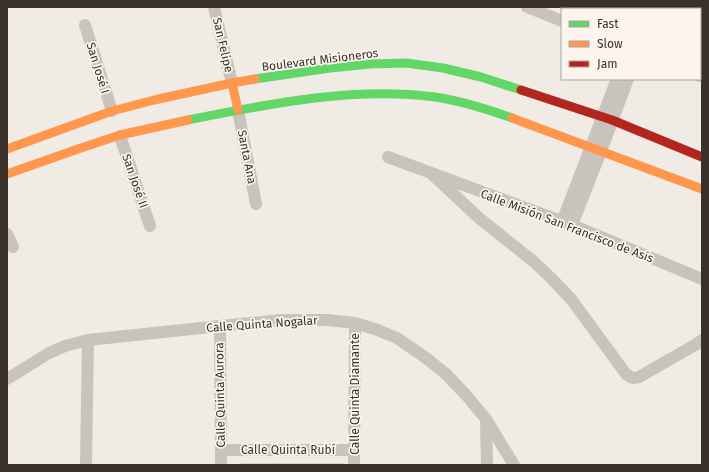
<svg xmlns="http://www.w3.org/2000/svg" width="709" height="472" font-family="'Fira Sans',sans-serif">
  <style>
    .green { fill: #d1d6bf }
    .lines { fill: none; stroke-linecap: round; stroke-linejoin: round }
    .street { stroke: #c9c3be; stroke-width: 12 }
    .fast { stroke: #63d668; stroke-width: 9 }
    .slow { stroke: #ff974d; stroke-width: 9 }
    .jam { stroke: #b3261e; stroke-width: 9 }
    .labels { text-anchor: middle; stroke-width: 3.5; stroke-linejoin: round; paint-order: stroke }
    .street-label { font-size: 12px; fill: #3b302b; stroke: #fbf5ee }
  </style>
  <rect width="100%" height="100%" fill="#f0ebe5"/>
  <rect class="green" x="241" y="463" width="104" height="2"/>
  <g class="lines">
    <g class="street">
      <polyline points="214,7 232,83"/>
      <polyline points="527,7 562,21"/>
      <polyline points="651,9 652,7"/>
      <polyline points="85,25 112,111"/>
      <polyline points="700,76 702,76"/>
      <polyline points="238,110 256,204"/>
      <polyline points="120,136 150,226"/>
      <polyline points="388,157 572,225 702,279"/>
      <path d="M432,174L479,218L533,261L551,278L571,299L626,374C631,378 633,379 639,377L695,345L702,340"/>
      <polyline points="562,222 617,79"/>
      <polyline points="572,225 601,151 628,79"/>
      <polyline points="7,234 13,247"/>
      <polyline points="220,326 221,465"/>
      <polyline points="7,379 49,353 65,346 88,340 220,326 281,320 328,320 355,323 375,329 397,338 426,358 446,374 466,395 486,419 514,465"/>
      <polyline points="486,420 487,465"/>
      <polyline points="221,450 354,450"/>
      <polyline points="86,465 88,340"/>
      <polyline points="354,465 355,323"/>
    </g>
    <g class="fast">
      <polyline points="255,79 330,68 370,64 406,63 443,68 481,77 521,90"/>
      <path d="M188,120C268,104 354,86 435,97C462,101 487,109 512,118"/>
    </g>
    <g class="slow">
      <polyline points="232,83 238,110"/>
      <polyline points="512,118 702,189"/>
      <polyline points="7,149 112,111 154,100 232,83 255,79"/>
      <polyline points="7,174 78,149 120,135 188,120"/>
    </g>
    <polyline class="jam" points="521,90 612,120 702,157"/>
  </g>
  <g class="labels">
    <g class="street-label">
      <text transform="translate(223 45) rotate(77)" y="4">San Felipe</text>
      <text transform="translate(320 60) rotate(-7)" y="4">Boulevard Misioneros</text>
      <text transform="translate(98 68) rotate(73)" y="4">San José I</text>
      <text transform="translate(247 157) rotate(79)" y="4">Santa Ana</text>
      <text transform="translate(135 181) rotate(71)" y="4">San José II</text>
      <text transform="translate(567 226) rotate(21)" y="4">Calle Misión San Francisco de Asís</text>
      <text transform="translate(262 324) rotate(-4)" y="4">Calle Quinta Nogalar</text>
      <text transform="translate(355 394) rotate(-90)" y="4">Calle Quinta Diamante</text>
      <text transform="translate(220 395) rotate(-91)" y="4">Calle Quinta Aurora</text>
      <text x="288" y="454">Calle Quinta Rubí</text>
    </g>
  </g>
  <rect width="709" height="472" fill="none" stroke="#3b302b" stroke-width="16"/>
  <rect x="561" y="8" width="140" height="72" fill="#fbf5ee" stroke="#aea6a0"/>
  <rect x="569" y="21" width="20" height="6" fill="#63d668" stroke="#aea6a0"/>
  <text x="597" y="28" font-size="12" fill="#3b302b">Fast</text>
  <rect x="569" y="41" width="20" height="6" fill="#ff974d" stroke="#aea6a0"/>
  <text x="597" y="48" font-size="12" fill="#3b302b">Slow</text>
  <rect x="569" y="61" width="20" height="6" fill="#b3261e" stroke="#aea6a0"/>
  <text x="597" y="68" font-size="12" fill="#3b302b">Jam</text>
</svg>
